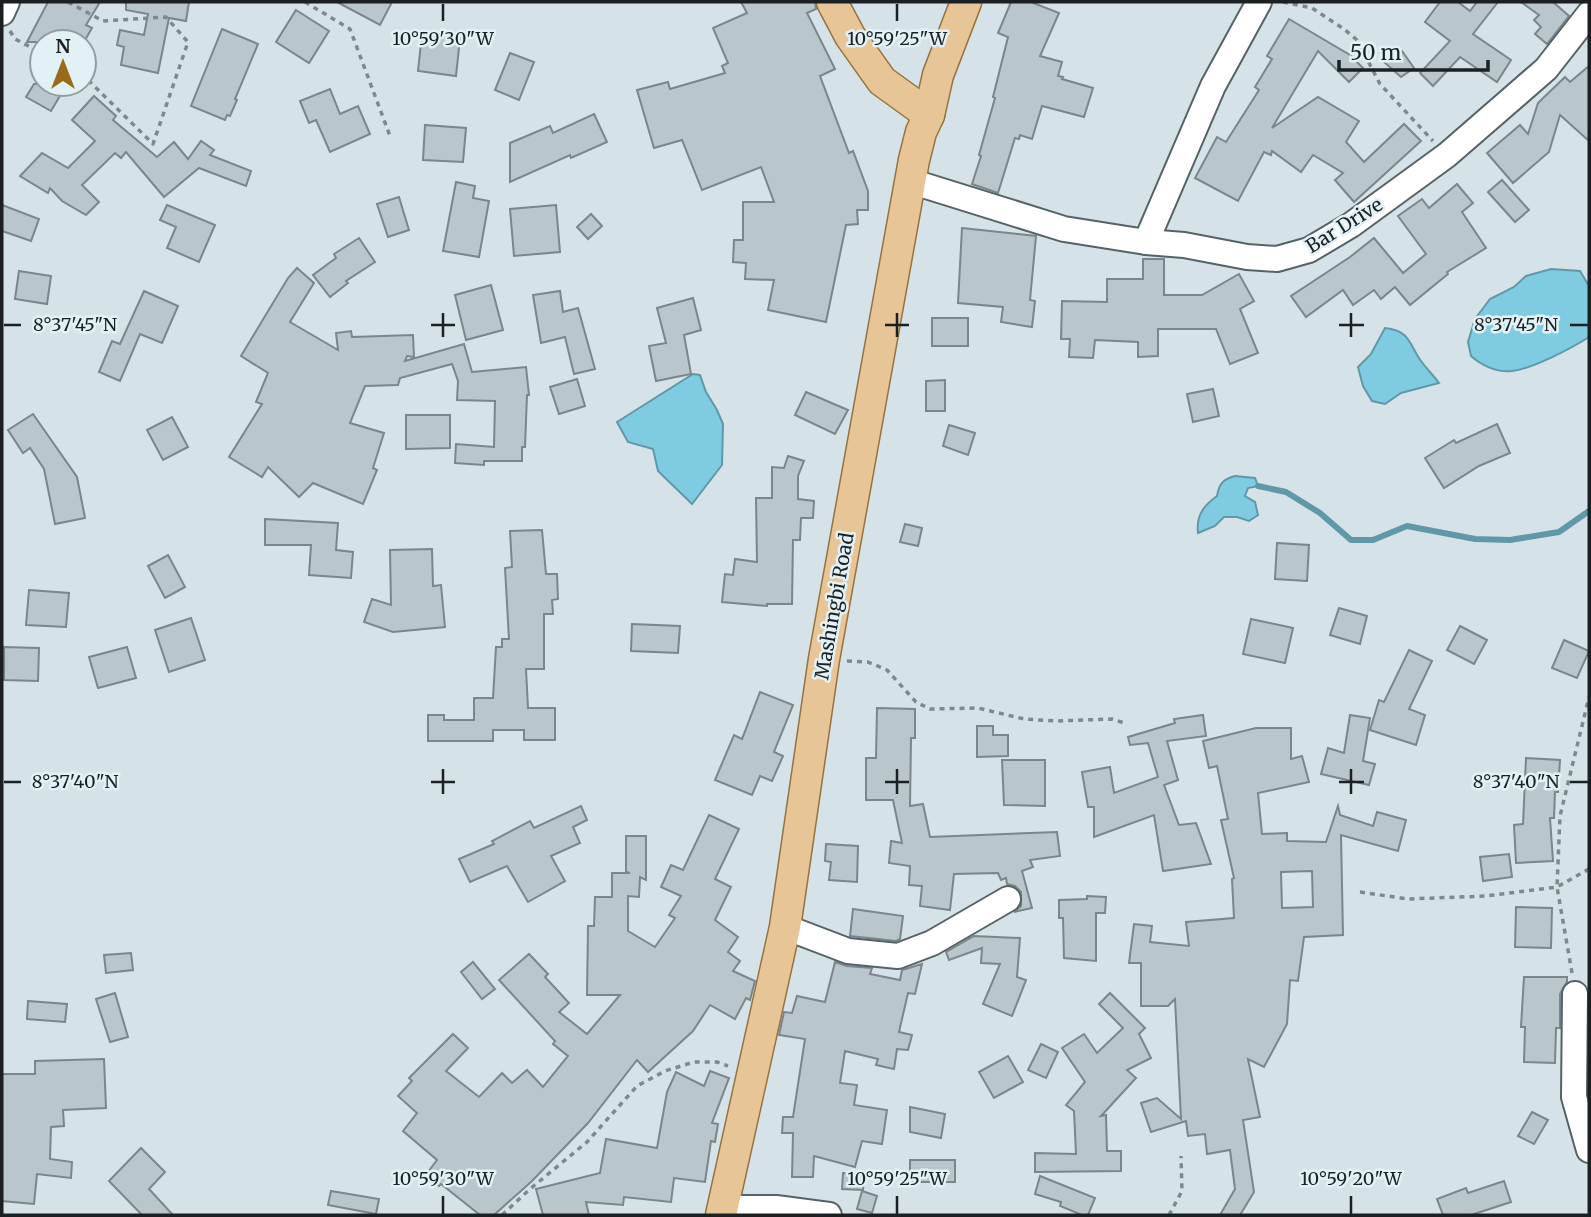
<svg xmlns="http://www.w3.org/2000/svg" width="1591" height="1217" font-family="Merriweather,serif">
  <style>
    .water { fill: #7fcbe2; stroke: #6198a8; stroke-width: 2 }
    .lines { fill: none; stroke-linecap: round; stroke-linejoin: round }
    .stream { stroke: #6198a8; stroke-width: 6 }
    .building { fill: #b9c7cc; stroke: #79868b; stroke-width: 2; fill-rule: evenodd }
    .minor-casing { stroke: #556266; stroke-width: 28 }
    .major-casing { stroke: #957340; stroke-width: 33 }
    .path { stroke: #7f898d; stroke-width: 3.5; stroke-dasharray: 5 5; stroke-linecap: butt }
    .minor { stroke: #fff; stroke-width: 24 }
    .major { stroke: #e7c596; stroke-width: 30 }
    .ticks { fill: none; stroke: #1b2022; stroke-width: 2.5 }
    .labels { text-anchor: middle; stroke-width: 5; stroke-linejoin: round; paint-order: stroke }
    .street-label { font-size: 19px; fill: #1b2022; stroke: #e2f1f5 }
    .ticks-label { font-size: 18px; text-anchor: middle; fill: #1b2022; stroke: #e2f1f5; stroke-width: 5; stroke-linejoin: round; paint-order: stroke }
  </style>
  <rect width="100%" height="100%" fill="#d5e3e8"/>
  <g class="water">
    <path d="M1551,269L1580,271L1589,286V337C1572,348 1532,369 1512,371C1497,373 1481,365 1471,356L1468,342L1475,319L1490,299L1514,287L1526,276Z"/>
    <path d="M1385,328C1411,331 1408,343 1421,361C1426,368 1433,375 1439,383L1401,393L1385,404L1372,401L1363,386L1358,367L1371,354Z"/>
    <polygon points="693,374 700,375 706,392 717,410 723,424 722,465 692,504 658,471 653,449 628,442 617,422"/>
    <path d="M1235,476L1255,478L1258,486L1248,488L1245,496L1255,502L1258,515L1249,521L1237,517H1224L1215,526L1198,533C1196,516 1203,506 1217,496C1219,484 1223,479 1235,476Z"/>
  </g>
  <g class="lines">
    <polyline class="stream" points="1258,486 1286,492 1320,513 1351,540 1373,540 1407,526 1475,539 1510,540 1559,532 1589,511"/>
  </g>
  <g class="building">
    <polygon points="48,2 100,2 86,25 92,28 84,42 27,42"/>
    <polygon points="126,2 189,2 186,21 169,18 158,73 121,65 124,47 117,45 120,30 144,35 148,14 126,10"/>
    <polygon points="337,2 392,2 380,25"/>
    <polygon points="741,2 815,2 816,9 807,13 835,69 820,76 849,153 853,151 868,191 868,210 857,210 858,224 846,225 826,322 768,310 774,280 745,279 746,263 733,262 734,240 743,240 743,202 774,202 761,167 702,190 682,140 654,148 637,90 668,82 670,89 725,73 722,66 728,63 713,28 747,13"/>
    <polygon points="1011,2 1031,2 1059,13 1040,56 1062,62 1058,76 1063,77 1062,79 1093,88 1084,117 1042,106 1032,139 1020,135 1019,139 1015,138 998,193 972,184 981,156 979,155 995,98 993,97 1008,37 998,33"/>
    <polygon points="1440,2 1458,2 1470,11 1477,2 1498,2 1473,34 1511,60 1497,82 1460,57 1433,86 1420,73 1450,41 1425,22"/>
    <polygon points="1521,2 1553,2 1569,16 1547,44 1535,34 1541,27 1534,20 1539,15"/>
    <polygon points="296,10 329,31 309,63 276,42"/>
    <polygon points="1289,19 1350,55 1363,68 1349,82 1318,51 1272,128 1318,97 1359,121 1346,142 1364,162 1404,124 1421,141 1354,202 1335,180 1343,173 1313,155 1301,172 1272,151 1271,155 1264,152 1238,201 1195,178 1217,137 1226,142 1259,90 1255,87 1272,59 1267,56"/>
    <polygon points="222,29 258,44 235,99 237,100 230,116 227,115 225,120 191,106"/>
    <polygon points="422,34 460,38 456,76 418,71"/>
    <polygon points="1402,51 1414,68 1401,77 1384,62"/>
    <polygon points="510,53 534,62 519,100 495,90"/>
    <polygon points="1589,66 1589,141 1560,115 1549,152 1513,183 1487,153 1520,125 1528,134 1538,103 1565,77 1570,82"/>
    <polygon points="34,84 67,84 51,111 26,97"/>
    <polygon points="330,89 340,114 358,106 370,134 330,152 316,120 309,123 300,101"/>
    <polygon points="94,96 116,116 113,120 157,157 174,142 188,159 201,141 214,150 210,155 251,171 246,186 199,168 164,197 126,152 121,158 115,153 82,185 99,202 86,215 62,201 50,188 48,193 20,176 42,153 68,168 95,141 72,120"/>
    <polygon points="594,114 607,142 571,158 570,155 510,182 510,143 550,126 553,133"/>
    <polygon points="425,125 466,128 463,162 423,160"/>
    <polygon points="1502,180 1529,210 1515,222 1488,192"/>
    <polygon points="456,182 475,186 473,198 489,201 479,257 443,251"/>
    <polygon points="1457,184 1473,203 1462,212 1486,248 1447,272 1448,274 1410,305 1395,287 1381,299 1374,290 1353,305 1343,290 1306,317 1291,296 1350,257 1374,238 1403,273 1426,254 1398,216 1422,199 1429,208"/>
    <polygon points="399,197 409,230 388,237 377,204"/>
    <polygon points="2,205 39,219 31,241 2,231"/>
    <polygon points="167,205 215,225 199,262 167,248 176,227 160,220"/>
    <polygon points="556,205 560,252 514,256 510,209"/>
    <polygon points="591,214 602,226 588,239 577,227"/>
    <polygon points="962,228 1036,236 1030,300 1035,301 1032,327 1001,322 1003,307 958,303"/>
    <polygon points="359,238 375,262 346,281 348,283 330,297 313,275 336,258 334,254"/>
    <polygon points="1143,259 1164,259 1164,295 1202,295 1239,274 1254,301 1240,309 1258,353 1230,364 1216,329 1158,329 1158,356 1138,357 1138,342 1095,340 1093,358 1069,357 1070,339 1061,339 1062,301 1107,302 1107,279 1143,279"/>
    <polygon points="297,268 314,283 290,322 338,350 336,333 351,331 352,337 413,335 414,357 407,356 405,361 464,344 472,372 526,367 529,395 527,395 525,447 522,447 522,461 484,461 484,465 455,463 456,444 494,447 495,401 457,400 458,381 452,364 400,378 398,385 365,386 350,423 384,433 373,468 377,470 363,504 313,483 299,497 268,467 262,477 229,457 262,404 256,402 268,373 241,356 288,278"/>
    <polygon points="19,271 51,276 47,304 15,299"/>
    <polygon points="491,285 503,330 466,340 455,295"/>
    <polygon points="144,291 178,306 162,343 140,334 120,381 99,372 112,341 120,344"/>
    <polygon points="560,291 563,312 578,308 595,369 574,374 565,337 541,343 533,295"/>
    <polygon points="693,298 701,330 684,335 691,374 656,381 649,346 666,343 657,308"/>
    <rect x="932" y="318" width="36" height="28"/>
    <polygon points="577,379 585,406 559,414 550,387"/>
    <polygon points="945,380 945,411 926,411 926,381"/>
    <polygon points="1213,389 1219,416 1193,422 1187,394"/>
    <polygon points="806,392 848,410 835,434 795,415"/>
    <polygon points="33,414 77,477 85,518 55,524 44,469 30,448 23,453 8,430"/>
    <polygon points="406,415 450,415 450,448 406,449"/>
    <polygon points="172,417 188,447 163,460 147,430"/>
    <polygon points="1497,424 1510,453 1479,466 1444,488 1425,458 1454,440 1456,443"/>
    <polygon points="949,425 975,433 968,455 943,446"/>
    <polygon points="788,456 804,461 798,476 798,499 814,501 813,518 801,518 800,540 793,540 792,604 767,604 767,606 722,602 725,574 733,575 735,559 757,562 756,498 772,498 772,467 784,468"/>
    <polygon points="265,519 338,523 336,550 353,552 351,578 309,575 311,545 265,545"/>
    <polygon points="905,524 922,528 918,546 900,542"/>
    <polygon points="542,530 546,574 557,574 558,599 552,600 553,614 544,614 544,669 526,669 528,708 555,708 555,740 524,740 524,730 493,730 493,741 428,741 428,715 444,715 444,720 474,720 474,698 493,698 496,647 502,647 502,639 509,639 505,568 512,567 510,531"/>
    <polygon points="1277,543 1309,545 1307,581 1275,579"/>
    <polygon points="432,549 433,586 441,585 445,627 393,632 364,622 372,599 391,605 390,550"/>
    <polygon points="168,555 185,587 165,598 148,566"/>
    <polygon points="29,590 69,593 66,627 26,625"/>
    <polygon points="1339,608 1367,616 1360,644 1330,635"/>
    <polygon points="191,618 205,660 169,672 155,630"/>
    <polygon points="1251,619 1293,628 1285,663 1243,654"/>
    <polygon points="632,624 680,626 678,653 631,651"/>
    <polygon points="1460,626 1487,640 1474,664 1447,650"/>
    <polygon points="1564,640 1589,651 1577,678 1552,668"/>
    <polygon points="4,647 39,648 38,681 4,680"/>
    <polygon points="127,647 136,678 98,688 89,657"/>
    <polygon points="1409,650 1432,661 1409,709 1425,715 1416,745 1370,730 1379,700 1384,702"/>
    <polygon points="760,692 793,705 774,752 783,756 772,781 760,776 752,795 715,780 734,735 742,739"/>
    <polygon points="877,708 915,709 915,738 911,738 910,806 923,804 930,837 1057,832 1060,856 1030,860 1033,867 1022,871 1032,908 1014,912 1021,906 1021,892 1015,886 1007,884 1006,878 1001,880 998,873 954,874 950,910 920,906 922,886 909,885 910,866 889,863 891,841 902,843 893,800 866,800 866,758 876,758"/>
    <polygon points="1203,715 1206,736 1167,741 1178,780 1164,785 1179,825 1196,823 1211,864 1163,871 1154,815 1094,837 1094,807 1088,807 1082,772 1110,767 1114,793 1158,777 1148,743 1130,745 1128,737 1175,723 1174,719"/>
    <polygon points="1350,715 1370,718 1363,761 1375,764 1369,785 1321,774 1328,748 1344,753"/>
    <polygon points="977,726 993,726 993,735 1008,735 1008,756 977,757"/>
    <path d="M1256,728H1291V759L1302,756L1309,782L1258,793L1262,834L1287,833V841L1326,842L1338,806L1340,815L1373,826L1377,812L1406,820L1398,851L1341,835L1343,935L1304,937L1298,981L1290,980L1287,1024L1264,1067L1248,1059L1260,1117L1243,1120L1254,1192L1240,1215H1220L1235,1189L1230,1150L1207,1154L1205,1134L1188,1136L1186,1121L1151,1132L1141,1103L1157,1098L1181,1119L1175,999L1168,1006H1141V963H1129L1134,924L1152,926L1150,942L1189,946L1186,922L1234,918L1232,879L1234,878L1221,820L1228,819L1217,766L1209,768L1203,741ZM1312,871L1313,907L1282,908L1281,872Z"/>
    <polygon points="1526,758 1560,760 1558,792 1555,792 1554,818 1550,818 1553,861 1516,863 1514,825 1523,824"/>
    <polygon points="1002,760 1045,760 1045,806 1004,805"/>
    <polygon points="581,806 587,820 573,827 580,843 551,856 565,881 528,902 507,866 470,882 459,859 494,844 492,841 530,821 534,828"/>
    <polygon points="709,815 739,829 715,879 731,887 715,920 738,937 728,952 740,961 733,971 755,981 750,1000 746,998 735,1019 710,1005 693,1031 648,1072 637,1060 588,1123 532,1181 494,1215 480,1215 441,1184 439,1186 425,1176 437,1160 403,1131 417,1113 398,1096 412,1081 409,1078 453,1034 468,1048 446,1071 479,1097 502,1073 512,1083 527,1070 543,1087 568,1056 553,1044 555,1041 499,980 529,954 548,974 545,977 569,1003 559,1012 587,1034 620,995 587,995 588,926 594,926 595,897 612,897 612,873 630,873 626,872 626,836 646,836 646,880 640,877 639,897 628,896 628,931 655,947 675,918 669,915 681,896 661,887 671,865 683,870"/>
    <polygon points="826,844 858,846 857,882 829,880 831,862 825,861"/>
    <polygon points="1509,854 1512,877 1483,881 1480,857"/>
    <polygon points="1087,896 1106,897 1105,913 1096,913 1096,961 1064,958 1063,918 1059,918 1059,900 1087,899"/>
    <polygon points="1516,907 1552,908 1551,948 1515,947"/>
    <polygon points="853,909 903,916 900,939 896,941 850,936"/>
    <polygon points="974,936 1020,938 1017,977 1026,980 1012,1016 983,1004 1000,964 981,963 982,948 949,960 946,952"/>
    <polygon points="131,953 133,970 106,973 104,955"/>
    <polygon points="473,962 495,989 482,999 461,972"/>
    <polygon points="835,962 847,966 872,968 870,974 900,980 902,970 922,964 915,994 908,993 899,1032 912,1035 908,1050 897,1049 894,1069 876,1065 878,1059 845,1051 840,1083 857,1085 854,1105 887,1110 882,1144 862,1141 855,1167 814,1156 813,1177 792,1177 793,1133 782,1133 783,1117 793,1117 805,1039 779,1035 784,1012 792,1013 797,996 825,1002"/>
    <polygon points="1524,977 1567,977 1567,982 1560,994 1560,1028 1556,1028 1555,1063 1524,1062 1525,1027 1521,1027"/>
    <polygon points="115,993 128,1037 110,1042 96,999"/>
    <polygon points="1110,993 1145,1028 1139,1034 1151,1058 1127,1070 1136,1078 1101,1116 1106,1115 1107,1151 1121,1151 1121,1171 1035,1172 1035,1153 1076,1154 1074,1111 1066,1105 1085,1082 1062,1048 1084,1034 1097,1053 1123,1028 1099,1004"/>
    <polygon points="28,1001 67,1004 65,1022 27,1019"/>
    <polygon points="1041,1044 1058,1052 1046,1078 1028,1070"/>
    <polygon points="1008,1056 1023,1082 994,1098 979,1072"/>
    <polygon points="104,1059 106,1108 63,1110 64,1126 51,1127 50,1159 72,1162 71,1178 37,1174 34,1204 2,1201 2,1074 35,1074 35,1061"/>
    <polygon points="710,1071 729,1078 712,1123 718,1124 715,1142 711,1141 705,1182 674,1178 671,1202 624,1197 623,1205 586,1202 589,1215 543,1215 536,1189 600,1173 606,1139 657,1148 667,1092 676,1072 704,1086"/>
    <polygon points="910,1107 945,1114 941,1138 910,1132"/>
    <polygon points="1532,1112 1548,1120 1534,1144 1518,1136"/>
    <polygon points="141,1148 165,1172 149,1189 173,1215 142,1215 109,1181"/>
    <rect x="910" y="1160" width="45" height="22"/>
    <polygon points="843,1173 864,1175 863,1190 842,1189"/>
    <polygon points="1040,1176 1095,1198 1088,1215 1082,1215 1060,1206 1061,1202 1035,1194"/>
    <polygon points="1504,1181 1511,1202 1471,1215 1443,1215 1437,1199 1466,1188 1468,1193"/>
    <polygon points="331,1191 379,1199 376,1214 328,1205"/>
    <polygon points="862,1191 877,1196 872,1213 857,1209"/>
  </g>
  <g class="lines">
    <defs>
      <g id="minor">
        <polyline points="2,13 7,2"/>
        <polyline points="910,181 1064,229 1146,242 1184,245 1247,257 1277,259 1309,250 1351,225 1447,155 1546,69 1589,14"/>
        <polyline points="1146,242 1213,86 1259,2"/>
        <polyline points="785,927 848,951 898,956 932,943 1008,899"/>
        <polyline points="1575,994 1574,1097 1589,1150"/>
        <polyline points="722,1208 776,1208 829,1215"/>
      </g>
      <g id="major">
        <polyline points="832,2 850,36 882,81 929,115"/>
        <polyline points="721,1215 785,927 824,659 914,160 921,132 929,115 938,75 966,2"/>
      </g>
    </defs>
    <use href="#minor" class="minor-casing"/>
    <use href="#major" class="major-casing"/>
    <g class="path">
      <polyline points="68,2 103,21 166,17 188,42 153,144 84,76"/>
      <polyline points="305,2 350,29 390,136"/>
      <polyline points="1283,2 1312,8 1344,29 1357,40 1380,84 1433,141"/>
      <polyline points="10,31 15,39 42,53"/>
      <polyline points="847,661 868,662 887,670 916,702 930,709 978,708 1024,719 1056,721 1112,719 1127,724"/>
      <polyline points="1360,892 1408,899 1486,896 1557,887 1589,869"/>
      <polyline points="1572,973 1557,887 1560,816 1589,697"/>
      <polyline points="502,1215 530,1189 587,1142 637,1086 665,1071 694,1062 717,1062 728,1066"/>
      <polyline points="1169,1215 1182,1191 1181,1156"/>
    </g>
    <use href="#minor" class="minor"/>
    <use href="#major" class="major"/>
  </g>
  <path class="ticks" d="M443,4V21M897,4V21M443,313V337M897,313V337M1351,313V337M4,325H21M431,325H455M885,325H909M1339,325H1364M1570,325H1588M443,769V794M897,769V794M1351,769V794M4,782H21M431,782H455M885,782H909M1339,782H1364M1570,782H1588M443,1196V1214M897,1196V1214M1351,1196V1214"/>
  <g class="labels">
    <g class="street-label">
      <text transform="translate(1344 225) rotate(-32)" y="7">Bar Drive</text>
      <text transform="translate(834 606) rotate(-80)" y="7">Mashingbi Road</text>
    </g>
  </g>
  <g class="ticks-label">
    <text x="443" y="45">10°59'30"W</text>
    <text x="897" y="45">10°59'25"W</text>
    <text x="75" y="331">8°37'45"N</text>
    <text x="1516" y="331">8°37'45"N</text>
    <text x="75" y="788">8°37'40"N</text>
    <text x="1516" y="788">8°37'40"N</text>
    <text x="443" y="1185">10°59'30"W</text>
    <text x="897" y="1185">10°59'25"W</text>
    <text x="1351" y="1185">10°59'20"W</text>
  </g>
  <rect width="1591" height="1217" fill="none" stroke="#1b2022" stroke-width="7"/>
  <g transform="translate(63 63)"><circle r="33" fill="#e2f1f5" stroke="#929da1" stroke-width="2"/>
  <path d="M0-5L12 26L0 18L-12 26Z" fill="#9a6a1c"/>
  <text y="-10" font-size="19" font-weight="bold" text-anchor="middle" fill="#1b2022">N</text>
  </g>
  <path d="M1339 60v10h149v-10" fill="none" stroke="#1b2022" stroke-width="3.5"/>
  <text x="1350" y="60" font-size="21" fill="#1b2022" stroke="#e2f1f5" stroke-width="5" paint-order="stroke">50 m</text>
</svg>
